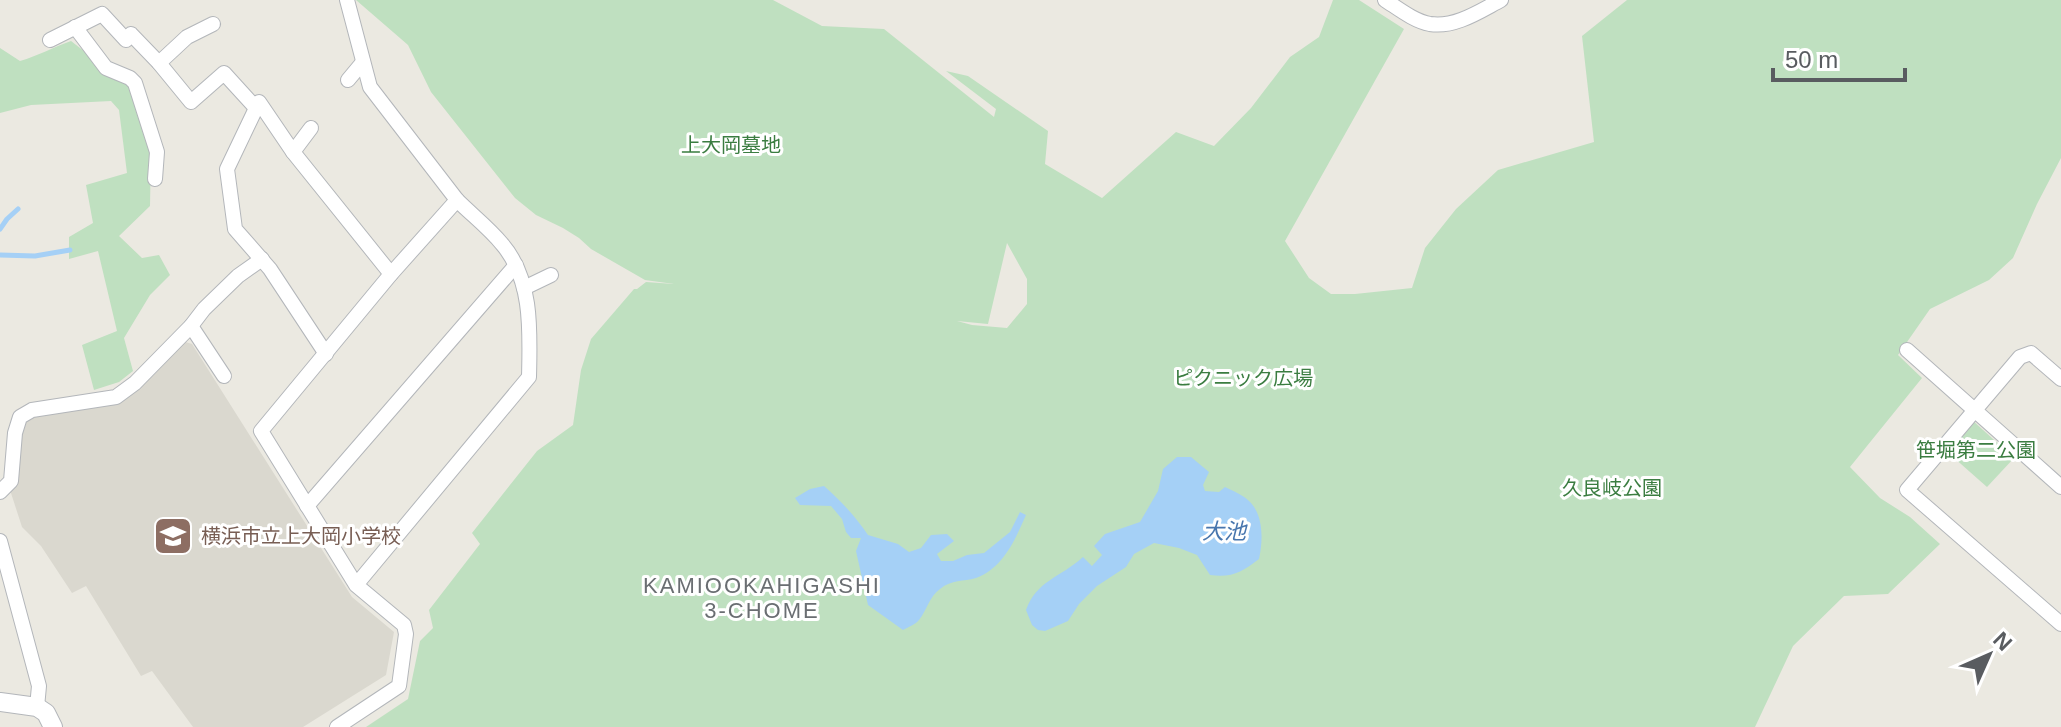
<svg xmlns="http://www.w3.org/2000/svg" width="2061" height="727" font-family="Arial,'Noto Sans JP',sans-serif">
  <style>
    .education { fill: #dad8cf }
    .green { fill: #bfe0c0; fill-rule: evenodd }
    .water { fill: #a5d0f6 }
    .lines { fill: none; stroke-linecap: round; stroke-linejoin: round }
    .stream { stroke: #a5d0f6; stroke-width: 5 }
    .minor-casing { stroke: #b3b6ba; stroke-width: 16 }
    .tertiary-casing { stroke: #b3b6ba; stroke-width: 20 }
    .minor { stroke: #fff; stroke-width: 14 }
    .tertiary { stroke: #fff; stroke-width: 18 }
    .labels { text-anchor: middle; stroke-width: 6; stroke-linejoin: round; paint-order: stroke }
    .park-label { font-size: 20px; fill: #3b7d41; stroke: #fff }
    .education-label { font-size: 20px; fill: #785e54; stroke: #fff; text-anchor: start }
    .water-label { font-size: 22px; font-style: italic; fill: #4876ae; stroke: #fff }
    .neighbourhood-label { font-size: 22px; letter-spacing: 2px; fill: #6a6e72; stroke: #fff }
  </style>
  <rect width="100%" height="100%" fill="#ebe9e1"/>
  <polygon class="education" points="182,341 192,344 352,597 394,632 386,675 303,727 193,727 152,671 141,676 86,586 72,593 41,546 22,527 10,490 23,424 30,417 122,401"/>
  <g class="green">
    <path d="M356,0H773L822,26L884,29L994,117L996,109L946,71L968,76L1048,131L1045,164L1102,198L1176,132L1214,146L1251,108L1290,57L1319,37L1333,0H1359L1404,29L1285,241L1309,278L1331,294H1355L1412,288L1425,248L1456,209L1498,170L1594,142L1582,36L1627,0H2061V158L2037,204L2013,258L1989,280L1930,309L1898,355L1922,378L1850,467L1880,498L1910,517L1940,544L1888,594L1844,596L1793,646L1755,727H366L408,699L420,641L433,628L429,610L480,544L472,533L537,451L573,425L581,370L591,339L634,289H637L646,282L674,284L645,280L591,249L579,238L563,228L536,215L515,198L431,92L408,45ZM1007,243L1027,279V304L1007,328L972,325L957,321L988,324Z"/>
    <path d="M71,41L130,87L151,149L150,206L119,236L142,258L159,255L170,275L150,295L124,338L133,371L119,382L94,390L82,345L117,331L98,251L69,259V237L93,223L86,185L127,173L119,110L111,101L31,105L0,113V48L20,61C38,56 53,47 71,41Z"/>
    <polygon points="1972,420 2014,458 1987,487 1944,449"/>
  </g>
  <g class="water">
    <path d="M1177,457H1191L1209,472L1203,485L1205,491L1219,492L1225,487C1233,491 1243,495 1249,501C1264,515 1263,541 1259,559C1242,572 1232,578 1210,575L1197,555L1179,548L1154,543L1134,554L1126,567L1097,586L1079,604L1068,621L1045,631L1038,630L1032,625L1026,610C1037,580 1060,578 1083,557L1092,566L1102,555L1094,546L1105,534L1140,522L1158,491L1163,469Z"/>
    <path d="M824,486C841,501 856,517 868,535L898,544L909,552L921,548L931,535L947,534L954,541L937,554L941,561H953L967,555L984,553L1010,532L1020,512L1026,515C1015,540 1003,568 976,578C963,582 952,579 940,589C929,597 927,610 919,620C915,625 908,627 903,630L868,605L856,551L861,538H851L846,532L842,519L831,506L800,505L795,498L810,489Z"/>
  </g>
  <g class="lines">
    <g class="stream">
      <polyline points="0,229 7,219 18,209"/>
      <polyline points="0,255 35,256 70,250"/>
    </g>
    <defs>
      <g id="minor">
        <polyline points="347,0 370,87 457,200"/>
        <path d="M1385,0C1399,9 1414,21 1430,24C1455,28 1480,11 1501,0"/>
        <polyline points="75,27 106,68 130,78 135,83 157,152 155,179"/>
        <polyline points="50,40 102,14 126,40 131,34 159,63 191,102 224,73 256,108"/>
        <polyline points="159,63 187,37 213,24"/>
        <polyline points="348,80 363,62"/>
        <polyline points="293,152 311,128"/>
        <polyline points="524,288 551,275"/>
        <polyline points="191,326 224,376"/>
        <polyline points="1907,350 2061,487"/>
        <polyline points="326,354 270,269 235,229 227,169 259,102 293,152 391,274"/>
        <polyline points="2061,379 2031,353 2020,357 1907,490 2061,624"/>
        <polyline points="0,492 11,481 15,433 20,417 32,410 116,397 135,383 191,326 204,309 238,276 262,259"/>
        <polyline points="307,506 516,265"/>
        <polyline points="0,541 39,686 37,707"/>
        <path d="M337,727L399,686L406,634L404,625L356,585L261,431L391,274L457,200C472,215 489,228 502,244C533,280 530,332 529,377L356,585"/>
      </g>
      <polyline id="tertiary" points="0,702 37,707 46,713 53,727"/>
    </defs>
    <use href="#minor" class="minor-casing"/>
    <use href="#tertiary" class="tertiary-casing"/>
    <use href="#minor" class="minor"/>
    <use href="#tertiary" class="tertiary"/>
  </g>
  <defs>
    <symbol id="school-square" viewBox="-11 -11 22 22"><rect x="-9" y="-9" width="18" height="18" rx="4" fill="#8d6e63" stroke="#fff"/><path d="M0-5L7-2L0 1L-7-2ZM-4 1L0 2.5L4 1V4Q0 6-4 4Z" fill="#fff"/></symbol>
  </defs>
  <g fill-rule="evenodd">
    <use href="#school-square" x="151" y="514" width="44" height="44"/>
  </g>
  <g class="labels">
    <g class="park-label">
      <text x="731" y="152">上大岡墓地</text>
      <text x="1243" y="385">ピクニック広場</text>
      <text x="1976" y="457">笹堀第二公園</text>
      <text x="1612" y="495">久良岐公園</text>
    </g>
    <g class="education-label">
      <text x="201" y="543">横浜市立上大岡小学校</text>
    </g>
    <g class="water-label">
      <text x="1224" y="539">大池</text>
    </g>
    <g class="neighbourhood-label">
      <text x="762" y="593">KAMIOOKAHIGASHI<tspan x="762" dy="25">3-CHOME</tspan></text>
    </g>
  </g>
  <g transform="translate(1989 655) rotate(45)" stroke="#ffffff" stroke-width="6" paint-order="stroke">
  <path d="M0-6L14 30L0 20L-14 30Z" fill="#595c60"/>
  <text y="-12" font-size="22" font-weight="bold" text-anchor="middle" fill="#595c60">N</text>
  </g>
  <path d="M1773 68v12h132v-12" fill="none" stroke="#595c60" stroke-width="4"/>
  <text x="1785" y="68" font-size="24" fill="#595c60" stroke="#ffffff" stroke-width="6" paint-order="stroke">50 m</text>
</svg>
